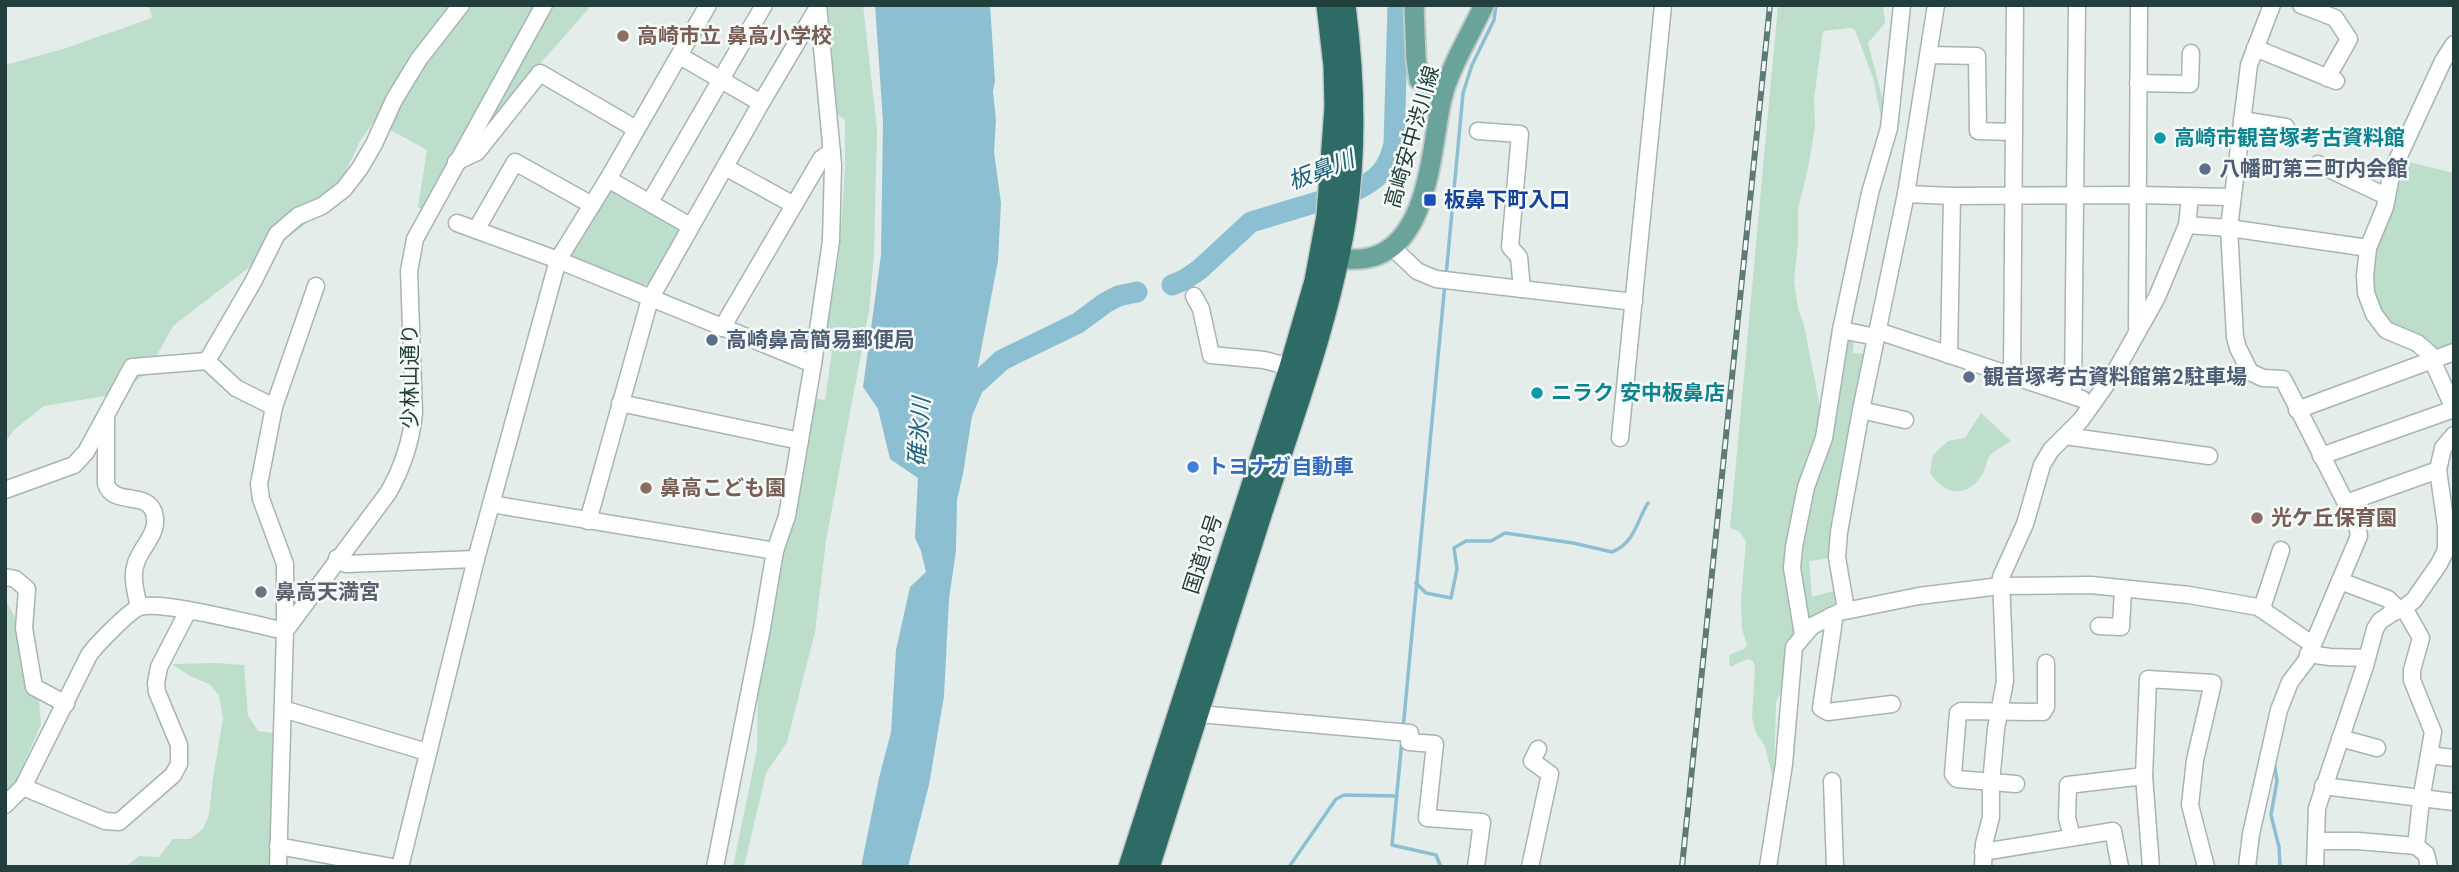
<svg xmlns="http://www.w3.org/2000/svg" width="2459" height="872" font-family="Quicksand,'Noto Sans JP',sans-serif">
  <style>
    .green { fill: #bddeca }
    .water { fill: #8dbfd2 }
    .lines { fill: none; stroke-linecap: round; stroke-linejoin: round }
    .stream { stroke: #8dbfd2; stroke-width: 3.5 }
    .river { stroke: #8dbfd2; stroke-width: 21 }
    .minor-casing { stroke: #a6b5b2; stroke-width: 19 }
    .major-casing { stroke: #c1c9c8; stroke-width: 23 }
    .highway-casing { stroke: #c1c9c8; stroke-width: 24 }
    .minor { stroke: #fff; stroke-width: 16 }
    .major { stroke: #69a39a; stroke-width: 19 }
    .highway { stroke: #2f6b66; stroke-width: 21 }
    .rail-casing { stroke: #5e7a76; stroke-width: 6 }
    .rail { stroke: #f5faf8; stroke-width: 3.5; stroke-dasharray: 10; stroke-linecap: butt }
    .education-dot { fill: #8d6e63; stroke: #f5faf8; stroke-width: 2.5 }
    .culture-dot { fill: #0f9aa8; stroke: #f5faf8; stroke-width: 2.5 }
    .service-dot { fill: #5c6f8a; stroke: #f5faf8; stroke-width: 2.5 }
    .transit-dot { fill: #1a4fb4; stroke: #f5faf8; stroke-width: 2.5 }
    .shop-dot { fill: #3f7fe0; stroke: #f5faf8; stroke-width: 2.5 }
    .worship-dot { fill: #6b7280; stroke: #f5faf8; stroke-width: 2.5 }
    .labels { text-anchor: middle; stroke-width: 5; stroke-linejoin: round; paint-order: stroke }
    .education-label { font-size: 21px; font-weight: bold; fill: #785e54; stroke: #f5faf8; text-anchor: start }
    .street-label { font-size: 21px; fill: #233f3b; stroke: #f5faf8 }
    .culture-label { font-size: 21px; font-weight: bold; fill: #0d838f; stroke: #f5faf8; text-anchor: start }
    .service-label { font-size: 21px; font-weight: bold; fill: #4e5e75; stroke: #f5faf8; text-anchor: start }
    .transit-label { font-size: 21px; font-weight: bold; fill: #164399; stroke: #f5faf8; text-anchor: start }
    .shop-label { font-size: 21px; font-weight: bold; fill: #366cbe; stroke: #f5faf8; text-anchor: start }
    .worship-label { font-size: 21px; font-weight: bold; fill: #5b616d; stroke: #f5faf8; text-anchor: start }
    .water-label { font-size: 23px; font-style: italic; fill: #1d617b; stroke: #f5faf8 }
  </style>
  <rect width="100%" height="100%" fill="#e4edea"/>
  <g class="green">
    <polygon points="149,5 537,5 421,209 418,207 427,150 374,121 360,141 330,205 173,326 147,373 117,394 44,406 14,430 5,442 5,65 63,49 152,18"/>
    <polygon points="550,5 592,5 538,66 480,143 472,143"/>
    <polygon points="823,5 863,5 877,129 874,255 869,311 826,541 815,632 787,742 766,773 744,867 733,867 757,750 758,688 813,398 825,400 832,351 821,349 839,256 845,169 845,120 836,113"/>
    <polygon points="1778,5 1883,5 1885,23 1868,43 1885,108 1882,122 1873,78 1855,30 1850,28 1823,31 1814,100 1815,126 1809,164 1798,209 1798,243 1794,281 1798,309 1804,325 1819,402 1819,428 1790,545 1800,631 1785,684 1776,702 1774,784 1765,746 1756,733 1752,717 1755,668 1753,661 1747,659 1730,667 1729,655 1744,649 1747,645 1742,629 1741,600 1746,541 1739,531 1730,528"/>
    <path d="M2404,162H2409L2454,173V348L2437,355C2425,348 2393,332 2385,323C2352,284 2384,203 2404,162Z"/>
    <polygon points="613,190 677,226 680,233 652,283 643,285 572,258 570,251 607,191"/>
    <polygon points="1854,335 1853,353 1868,354 1832,558 1809,561 1812,597 1837,590 1838,605 1805,622 1796,567 1842,338"/>
    <path d="M1981,413L2011,441C2005,445 1993,451 1989,457C1986,462 1986,468 1983,473C1968,499 1945,496 1930,473L1933,455L1948,441L1965,438Z"/>
    <polygon points="5,599 35,653 41,724 16,782 5,794"/>
    <polygon points="217,663 244,665 248,715 258,731 273,733 269,867 126,867 139,856 159,857 173,839 190,839 203,829 209,815 213,778 223,719 219,695 209,684 188,675 172,664"/>
  </g>
  <polygon class="water" points="875,5 990,5 995,81 993,91 996,120 994,152 1001,203 998,261 977,371 978,382 984,388 972,416 963,474 957,500 956,551 949,599 944,696 929,785 908,867 861,867 879,778 891,732 896,650 910,587 926,572 921,551 915,538 918,478 890,459 878,409 863,387 881,255 883,121"/>
  <g class="lines">
    <g class="stream">
      <polyline points="1446,276 1463,93 1472,65 1494,20 1496,5"/>
      <path d="M1416,583L1426,593L1451,598L1457,569L1454,548L1466,541H1491L1505,533L1573,543L1612,552C1635,543 1637,520 1648,503"/>
      <polyline points="1403,729 1445,283"/>
      <polyline points="1402,740 1392,845 1436,855 1441,867"/>
      <polyline points="2274,761 2277,781 2271,815 2279,847 2280,867"/>
      <polyline points="1289,867 1336,799 1344,795 1397,796"/>
    </g>
    <g class="river">
      <path d="M1172,285L1184,280L1199,270L1251,222L1354,191C1377,180 1388,170 1394,144L1398,5"/>
      <polyline points="954,396 978,382 1002,360 1078,323 1105,303 1118,296 1137,292"/>
    </g>
    <defs>
      <g id="minor">
        <polyline points="2301,5 2335,18 2349,39 2327,78"/>
        <polyline points="2454,44 2443,61 2392,171 2385,207 2368,248 2365,276 2366,293 2374,314 2386,330 2417,343 2429,353 2454,409"/>
        <polyline points="2255,48 2336,81"/>
        <polyline points="1930,55 1977,56 1978,131 2014,132"/>
        <polyline points="680,56 761,103"/>
        <polyline points="2138,83 2190,84 2191,53"/>
        <polyline points="2242,120 2286,127"/>
        <polyline points="1478,131 1520,134 1510,247 1519,257 1522,289"/>
        <polyline points="456,162 477,152 540,73 636,129"/>
        <polyline points="2318,164 2386,196"/>
        <polyline points="725,167 794,205"/>
        <polyline points="608,179 690,226"/>
        <polyline points="1906,194 1952,196 2137,195 2231,197"/>
        <polyline points="650,202 764,5"/>
        <polyline points="457,223 558,260 813,364"/>
        <polyline points="2187,225 2229,228 2368,248"/>
        <polyline points="476,230 515,162 592,205"/>
        <polyline points="1391,246 1417,271 1436,279 1634,302"/>
        <polyline points="1194,296 1201,309 1211,355 1264,360 1290,367"/>
        <polyline points="722,328 821,159 832,151"/>
        <polyline points="2137,328 2139,5"/>
        <polyline points="1841,330 1876,337"/>
        <polyline points="1878,331 2082,399"/>
        <polyline points="1949,355 1952,196"/>
        <polyline points="207,361 253,282 277,234 298,216 322,206 344,189 360,168 374,144 394,100 419,59 461,5"/>
        <polyline points="2012,375 2015,5"/>
        <polyline points="2073,395 2077,5"/>
        <polyline points="620,403 800,441"/>
        <polyline points="274,407 316,286"/>
        <polyline points="1861,410 1905,420"/>
        <polyline points="2297,410 2454,352"/>
        <path d="M106,418V484C114,507 147,490 154,513C160,533 142,545 136,563C131,577 136,593 139,607"/>
        <polyline points="2065,436 2209,456"/>
        <polyline points="1620,438 1663,5"/>
        <polyline points="2321,456 2454,409"/>
        <path d="M5,490L74,465L86,452L132,367L207,361L236,388L274,407L259,484L261,499L285,564V631C257,625 162,600 140,607C130,610 96,645 89,655L23,787L5,805"/>
        <polyline points="2346,503 2438,470"/>
        <polyline points="491,504 775,551"/>
        <polyline points="588,521 650,299 761,103 818,7"/>
        <polyline points="337,558 346,564 476,559"/>
        <polyline points="5,577 15,579 27,589 24,628 34,687 66,704"/>
        <polyline points="2340,581 2388,599 2399,610"/>
        <polyline points="2262,608 2281,550"/>
        <polyline points="1846,610 1837,557 1839,532 1861,410 1906,194 1936,5"/>
        <polyline points="1831,616 1834,620 1821,708 1828,712 1892,704"/>
        <polyline points="2099,626 2121,627 2123,589"/>
        <polyline points="1803,635 1792,568 1794,547 1806,487 1824,438 1841,330 1870,193 1889,128 1902,5"/>
        <polyline points="2308,654 2330,657 2366,658"/>
        <polyline points="283,709 427,752"/>
        <polyline points="1188,713 1410,733 1409,742 1435,744 1427,818 1482,822 1476,867"/>
        <polyline points="2340,738 2377,748"/>
        <polyline points="2429,755 2454,758"/>
        <polyline points="1832,781 1835,867"/>
        <polyline points="2016,784 1957,779 1953,774 1958,713 1961,711 2043,712 2046,707 2046,663"/>
        <polyline points="2323,786 2454,802"/>
        <polyline points="23,787 105,821 119,822 173,775 179,764 179,745 157,692 156,683 159,667 188,611"/>
        <polyline points="2072,837 2067,818 2068,785 2144,776"/>
        <polyline points="2317,841 2358,841 2416,846 2421,800 2433,732 2412,680 2412,670 2421,638 2404,608"/>
        <polyline points="278,846 392,867"/>
        <polyline points="2416,846 2426,854 2429,867"/>
        <polyline points="1983,852 2113,831 2120,867"/>
        <path d="M278,867L285,631L388,493C403,467 411,442 414,413L409,271L415,239L544,5"/>
        <polyline points="400,867 476,559 558,260 608,179 708,5"/>
        <polyline points="715,867 762,628 775,551 787,516 813,364 831,241 833,165 818,5"/>
        <polyline points="1530,867 1550,774 1532,761 1538,749"/>
        <polyline points="1768,867 1784,764 1794,647 1812,626 1840,612 1919,596 2000,586 2091,585 2189,595 2258,607 2312,644"/>
        <polyline points="1983,867 1984,844 1991,817 1991,783 1996,729 2005,681 2001,577 2025,524 2042,465 2051,450 2081,420 2115,372 2157,297 2187,225 2190,197"/>
        <polyline points="2151,867 2144,776 2148,679 2213,683 2195,760 2190,805 2206,867"/>
        <polyline points="2247,867 2251,834 2279,710 2290,682 2306,661 2359,536 2357,525 2283,379 2263,378 2250,372 2238,348 2235,337 2229,228 2249,65 2272,5"/>
        <polyline points="2315,867 2317,808 2365,666 2375,629 2380,621 2392,613 2404,608 2414,600 2439,564 2446,550 2446,526 2438,470 2443,448 2454,435"/>
      </g>
      <g id="major">
        <polyline points="1414,5 1416,59 1419,80 1443,95"/>
        <path d="M1324,255C1340,258 1356,262 1372,257C1430,241 1431,146 1442,98C1450,67 1470,35 1484,5"/>
      </g>
      <g id="highway">
        <polyline points="1129,867 1290,367 1315,281 1327,216 1335,107 1334,66 1327,5"/>
        <path d="M1149,867C1186,750 1223,634 1260,518C1292,419 1330,320 1346,217C1357,146 1354,76 1345,5"/>
      </g>
    </defs>
    <use href="#minor" class="minor-casing"/>
    <use href="#major" class="major-casing"/>
    <use href="#highway" class="highway-casing"/>
    <use href="#minor" class="minor"/>
    <use href="#major" class="major"/>
    <use href="#highway" class="highway"/>
    <defs>
      <polyline id="rail" points="1682,867 1770,5"/>
    </defs>
    <use href="#rail" class="rail-casing"/>
    <use href="#rail" class="rail"/>
  </g>
  <g class="education-dot">
    <circle cx="623" cy="36" r="7"/>
    <circle cx="646" cy="488" r="7"/>
    <circle cx="2257" cy="518" r="7"/>
  </g>
  <g class="culture-dot">
    <circle cx="2160" cy="138" r="7"/>
    <circle cx="1537" cy="393" r="7"/>
  </g>
  <g class="service-dot">
    <circle cx="2205" cy="169" r="7"/>
    <circle cx="712" cy="340" r="7"/>
    <circle cx="1969" cy="377" r="7"/>
  </g>
  <rect class="transit-dot" x="1423" y="193" width="14" height="14" rx="3.5"/>
  <circle class="shop-dot" cx="1193" cy="467" r="7"/>
  <circle class="worship-dot" cx="261" cy="592" r="7"/>
  <g class="labels">
    <g class="education-label">
      <text x="637" y="43">高崎市立 鼻高小学校</text>
      <text x="660" y="495">鼻高こども園</text>
      <text x="2271" y="525">光ケ丘保育園</text>
    </g>
    <g class="street-label">
      <text transform="translate(1412 137) rotate(-74)" y="7">高崎安中渋川線</text>
      <text transform="translate(410 376) rotate(-90)" y="7">少林山通り</text>
      <text transform="translate(1203 554) rotate(-72)" y="7">国道18号</text>
    </g>
    <g class="culture-label">
      <text x="2174" y="145">高崎市観音塚考古資料館</text>
      <text x="1551" y="400">ニラク 安中板鼻店</text>
    </g>
    <g class="service-label">
      <text x="2219" y="176">八幡町第三町内会館</text>
      <text x="726" y="347">高崎鼻高簡易郵便局</text>
      <text x="1983" y="384">観音塚考古資料館第2駐車場</text>
    </g>
    <g class="transit-label">
      <text x="1444" y="207">板鼻下町入口</text>
    </g>
    <g class="shop-label">
      <text x="1207" y="474">トヨナガ自動車</text>
    </g>
    <g class="worship-label">
      <text x="275" y="599">鼻高天満宮</text>
    </g>
    <g class="water-label">
      <text transform="translate(1321 170) rotate(-21)" y="8">板鼻川</text>
      <text transform="translate(919 432) rotate(-86)" y="8">碓氷川</text>
    </g>
  </g>
  <rect width="2459" height="872" fill="none" stroke="#233f3b" stroke-width="14"/>
</svg>
